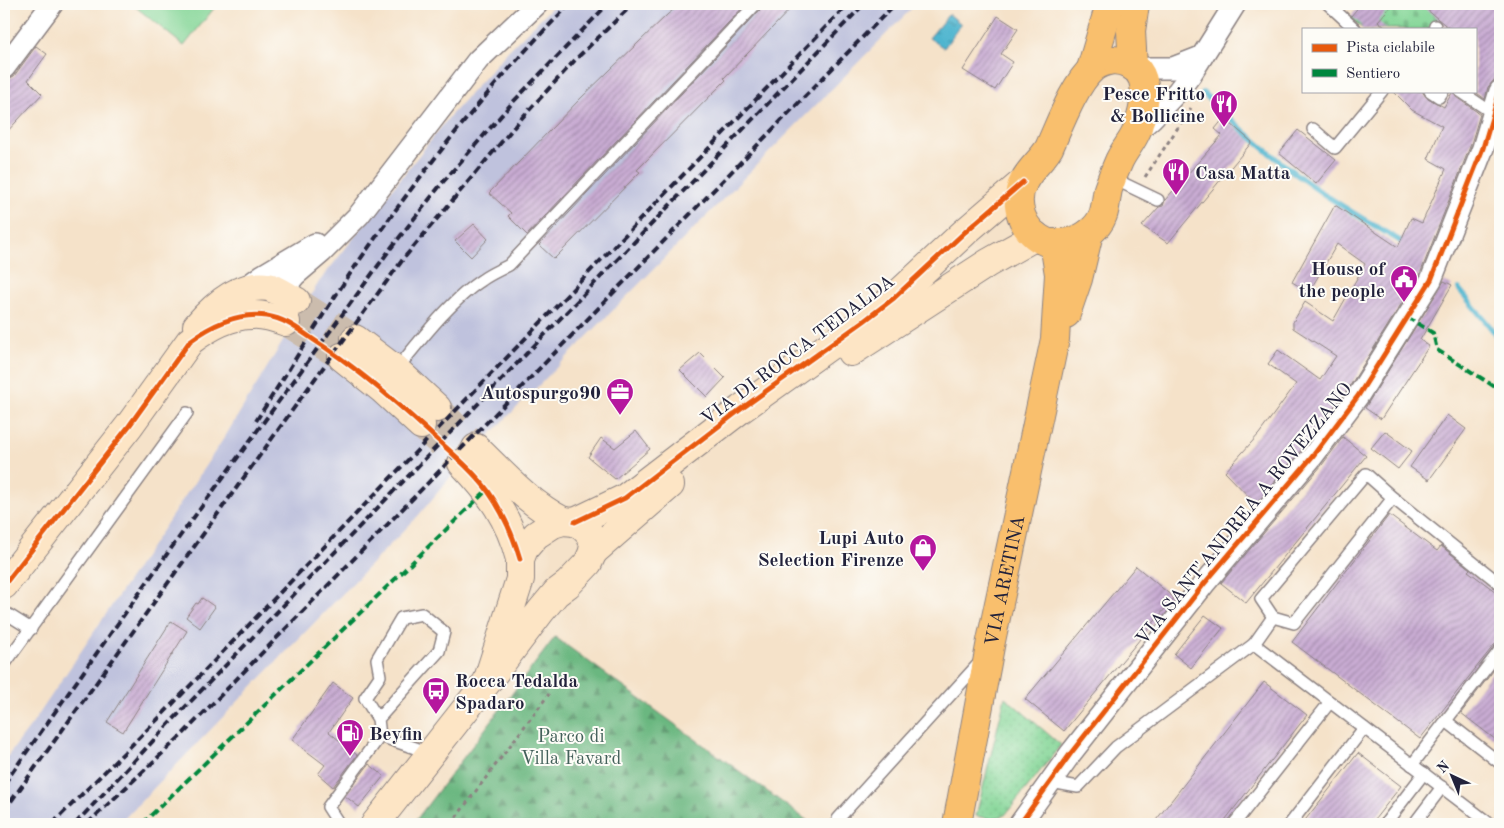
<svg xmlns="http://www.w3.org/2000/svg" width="1504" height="828" font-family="'Old Standard TT',serif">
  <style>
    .railway { fill: #bfc2dd }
    .grass { fill: #84d697; stroke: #537c69 }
    .forest { fill: url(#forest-firs); stroke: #466c5e }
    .cemetery { fill: url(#cemetery-stones); stroke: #537c69 }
    .park { fill: url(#park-dots); stroke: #537c69 }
    .water { fill: url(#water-ripples); stroke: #396c85 }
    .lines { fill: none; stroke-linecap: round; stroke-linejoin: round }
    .stream { stroke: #50b5cf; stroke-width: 5.5 }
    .building { fill: url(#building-hatch) }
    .secondary-tunnel { stroke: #cbbcad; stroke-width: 28; stroke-dasharray: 28 14; stroke-linecap: butt }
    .lane-casing { stroke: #8c8282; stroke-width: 14 }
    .street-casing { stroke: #8c8282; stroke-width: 24 }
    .secondary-casing { stroke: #8c8282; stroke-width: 30 }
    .primary-casing { stroke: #8c8282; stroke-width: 30 }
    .path { stroke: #8c8282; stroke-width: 3; stroke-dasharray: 4 4; stroke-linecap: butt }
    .lane { stroke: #fff; stroke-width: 11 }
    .street { stroke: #fff; stroke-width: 21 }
    .secondary { stroke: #fde5c5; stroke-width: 28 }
    .primary { stroke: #f9bf6d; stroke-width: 28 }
    .rail { stroke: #22223b; stroke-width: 4; stroke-dasharray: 8 4; stroke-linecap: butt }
    .quiet { stroke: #00873e; stroke-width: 4; stroke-dasharray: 8 4; stroke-linecap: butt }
    .cycleway-casing { stroke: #fdfcf7; stroke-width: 8 }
    .cycleway { stroke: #e8590c; stroke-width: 5 }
    .labels { text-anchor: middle; stroke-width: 4; stroke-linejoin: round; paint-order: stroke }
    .poi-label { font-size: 19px; font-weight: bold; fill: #22223b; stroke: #fdfcf7; text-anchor: end }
    .street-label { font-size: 19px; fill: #22223b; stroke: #fdfcf7 }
    .park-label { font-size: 19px; fill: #44615b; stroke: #fdfcf7 }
  </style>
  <defs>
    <pattern id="forest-firs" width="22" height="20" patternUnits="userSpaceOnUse" patternTransform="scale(1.25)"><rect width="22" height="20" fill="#6bb780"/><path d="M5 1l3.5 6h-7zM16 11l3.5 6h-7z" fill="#58946a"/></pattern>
    <pattern id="cemetery-stones" width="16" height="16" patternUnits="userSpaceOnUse" patternTransform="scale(1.25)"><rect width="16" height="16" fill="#84d697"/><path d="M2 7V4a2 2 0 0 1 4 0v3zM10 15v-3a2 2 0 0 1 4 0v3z" fill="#72b783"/></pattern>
    <pattern id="park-dots" width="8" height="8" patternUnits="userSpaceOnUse" patternTransform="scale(1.25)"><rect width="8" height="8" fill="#84d697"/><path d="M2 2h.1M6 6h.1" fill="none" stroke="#72b783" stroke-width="1.8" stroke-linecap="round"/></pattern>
    <pattern id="water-ripples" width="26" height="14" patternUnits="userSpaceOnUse" patternTransform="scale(1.25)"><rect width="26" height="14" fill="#50b5cf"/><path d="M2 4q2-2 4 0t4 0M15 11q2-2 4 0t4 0" fill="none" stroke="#4293a9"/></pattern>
    <pattern id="building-hatch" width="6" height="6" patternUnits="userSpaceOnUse" patternTransform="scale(1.25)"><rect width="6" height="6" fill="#c9acd3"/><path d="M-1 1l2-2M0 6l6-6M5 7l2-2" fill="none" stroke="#a38cac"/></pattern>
  </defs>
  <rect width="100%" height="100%" fill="#fdfcf7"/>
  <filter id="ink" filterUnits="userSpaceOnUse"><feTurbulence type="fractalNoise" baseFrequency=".02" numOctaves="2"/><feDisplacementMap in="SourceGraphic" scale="10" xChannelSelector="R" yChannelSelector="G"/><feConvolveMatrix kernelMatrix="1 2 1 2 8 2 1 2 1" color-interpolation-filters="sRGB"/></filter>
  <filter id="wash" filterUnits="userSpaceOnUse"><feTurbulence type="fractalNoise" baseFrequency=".0096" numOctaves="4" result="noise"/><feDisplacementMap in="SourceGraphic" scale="20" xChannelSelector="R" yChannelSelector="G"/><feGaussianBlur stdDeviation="1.12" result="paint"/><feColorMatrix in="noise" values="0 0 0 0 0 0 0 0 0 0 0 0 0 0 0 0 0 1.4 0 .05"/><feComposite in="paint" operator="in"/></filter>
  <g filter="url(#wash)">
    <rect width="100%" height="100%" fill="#f5e2c9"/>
    <polygon class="railway" points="555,4 916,4 462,463 418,516 119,824 4,824 4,761 33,723 226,435 319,282 450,116 508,51"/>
    <polygon class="grass" points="132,4 211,4 215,7 184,46"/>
    <polygon class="forest" points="555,637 812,824 413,824"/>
    <polygon class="cemetery" points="1361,4 1444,4 1449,7 1430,29 1363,29 1350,18"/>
    <polygon class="park" points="1005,697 1061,745 1005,815 992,819 976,816"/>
    <polygon class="water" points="949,14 961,24 944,48 929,38"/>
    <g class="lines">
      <g class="stream">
        <path d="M1203,93C1236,125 1271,156 1308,183C1338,205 1370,223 1402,242"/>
        <polyline points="1459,289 1500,339"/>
      </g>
    </g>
    <g id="blocks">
      <g class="building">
        <polygon points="681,4 746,4 527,235 508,216 511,213 489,193 580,99 668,14"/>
        <polygon points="763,4 795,4 724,78 726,80 637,170 640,172 554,259 539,245 761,9"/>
        <polygon points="1361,4 1393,4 1378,21 1387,29 1362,29 1360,24 1351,16"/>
        <polygon points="1420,4 1500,4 1500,67 1494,80 1488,87 1485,99 1474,91 1475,91 1475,29 1450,29"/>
        <polygon points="998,16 1018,29 1001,54 1013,62 995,90 963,70"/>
        <polygon points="36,46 47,54 28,80 42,94 4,135 4,81 14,76"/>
        <polygon points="1393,91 1422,91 1426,97 1444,107 1453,91 1456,97 1480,114 1471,144 1420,274 1348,389 1302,449 1256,504 1225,472 1259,434 1296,384 1268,364 1278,350 1320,380 1336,356 1293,328 1293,322 1305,302 1333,321 1365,264 1337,244 1309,292 1292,282 1335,205 1398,247 1411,218 1422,223 1446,169 1428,159 1442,126 1412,110"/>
        <polygon points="1224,118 1252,142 1168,243 1142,226 1159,207 1163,206 1165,200 1222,135 1215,129"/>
        <polygon points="1298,130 1336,160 1316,184 1279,153"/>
        <polygon points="474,224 488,239 471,257 455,241"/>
        <polygon points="1444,281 1452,285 1420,340 1429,346 1381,419 1365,408"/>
        <polygon points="700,353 725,378 707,397 680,370"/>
        <polygon points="1447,415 1466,429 1429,480 1410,467"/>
        <polygon points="636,431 650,449 615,479 588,457 601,438 615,448"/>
        <polygon points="1385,431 1412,451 1398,469 1371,448"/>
        <polygon points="1343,437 1366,456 1246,603 1221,583 1322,465"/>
        <polygon points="1389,515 1437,551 1441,546 1470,569 1468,571 1500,595 1500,643 1494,645 1420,739 1292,642"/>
        <polygon points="1136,566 1174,598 1064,731 1025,699"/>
        <polygon points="202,598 215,607 200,628 186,617 196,603 198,604"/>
        <polygon points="1205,615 1223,628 1191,668 1174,654"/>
        <polygon points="171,621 187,631 123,732 107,722"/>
        <polygon points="1500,662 1500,743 1461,713"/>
        <polygon points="1264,682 1307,715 1222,824 1153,824"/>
        <polygon points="333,683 353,698 329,732 357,755 333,787 318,774 325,765 292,740"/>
        <polygon points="1358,753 1401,786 1371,824 1302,824"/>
        <polygon points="369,764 384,776 359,807 345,796"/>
      </g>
    </g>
  </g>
  <g filter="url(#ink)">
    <use href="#blocks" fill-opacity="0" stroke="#8c8282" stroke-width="1"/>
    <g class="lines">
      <g class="secondary-tunnel">
        <polyline points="296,301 355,339"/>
        <polyline points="286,322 342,357"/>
        <polyline points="437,408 476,448"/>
        <polyline points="421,425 462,463"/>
      </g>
      <defs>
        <g id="lane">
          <polyline points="1328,4 1355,29"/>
          <polyline points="1434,29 1435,26"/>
          <polyline points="1430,91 1439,97 1443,91"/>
          <polyline points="1460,91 1494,114"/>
          <polyline points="1313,129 1335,148 1382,91"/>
          <polyline points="1112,178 1158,200"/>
          <path d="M396,370C419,342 452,299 482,280C490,274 500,270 509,265L756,4"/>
          <polyline points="4,612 31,629"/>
          <polyline points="1273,617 1261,599 1366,474 1393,498"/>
          <polyline points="1254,644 1273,617 1294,623 1393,498 1500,584"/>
          <polyline points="4,665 187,413"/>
          <polyline points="378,719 365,698 380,676 377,659 401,618 422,614 444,632 439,651 378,719 380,736"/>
          <polyline points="1446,721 1500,763"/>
          <polyline points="1412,765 1500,650"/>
          <polyline points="1051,782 1078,787 1116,747 1254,644 1490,824"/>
          <polyline points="838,819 982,660"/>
          <polyline points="339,824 328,807 380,736 430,753"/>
          <polyline points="1234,824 1330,702"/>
          <polyline points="1290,824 1364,728"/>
          <polyline points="1385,824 1424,773"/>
          <polyline points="1414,824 1442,787"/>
        </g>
        <g id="street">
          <polyline points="4,68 52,4"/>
          <polyline points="1138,70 1149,68 1173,68 1201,57"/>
          <polyline points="1137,131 1152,118 1178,91 1191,74 1235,4"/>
          <polyline points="244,289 263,275 315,244"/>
          <polyline points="296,301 290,292 289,287 290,281 295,275 322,252 359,215 478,60 537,4"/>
          <polyline points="1020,824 1071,753 1204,584 1312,457 1358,396 1431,280 1483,148 1500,91"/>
        </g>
        <g id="secondary">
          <path d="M197,326C214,306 239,283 268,287C278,289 287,297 296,301"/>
          <polyline points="355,339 396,370 437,408"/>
          <polyline points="851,352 988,263 1036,236"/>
          <polyline points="342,357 382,389 421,425"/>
          <path d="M476,448C505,476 527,502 563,521"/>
          <path d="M462,463C491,493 509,518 520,559"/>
          <polyline points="575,522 625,498 741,409 864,321 894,298 965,232 1023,182"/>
          <polyline points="593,552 670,485"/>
          <path d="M4,585L129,426L190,341C207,328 230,315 252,315C263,314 275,318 286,322"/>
          <polyline points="375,824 487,682 541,611 556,593 568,584 588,563 593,552 594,543 589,533 583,527 575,522 563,521 553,524 536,535 524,549 520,559 520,579 487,682"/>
        </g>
        <g id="primary">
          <path d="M1113,60C1148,62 1148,91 1141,117C1139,121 1139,127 1136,132C1132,142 1124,150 1119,161C1115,170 1111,180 1108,189C1106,198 1106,207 1103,215C1098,229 1082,240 1068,242C1061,243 1052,244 1046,242C1022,232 1012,203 1024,181C1030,169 1042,160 1049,148C1059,126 1075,83 1093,68C1099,63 1105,61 1113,60Z"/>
          <polyline points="1133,67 1131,31 1135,4"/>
          <polyline points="1091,69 1110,4"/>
          <polyline points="1066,314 1078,279 1089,233"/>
          <path id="s1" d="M957,824L991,641L1055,339L1059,274L1054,243"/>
        </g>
      </defs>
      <use href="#lane" class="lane-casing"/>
      <use href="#street" class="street-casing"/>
      <use href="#secondary" class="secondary-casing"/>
      <use href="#primary" class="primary-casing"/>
      <g class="path">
        <polyline points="1145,177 1191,108"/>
        <polyline points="451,824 549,694"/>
      </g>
      <use href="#lane" class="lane"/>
      <use href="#street" class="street"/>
      <use href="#secondary" class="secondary"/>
      <use href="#primary" class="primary"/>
      <g class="rail">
        <path d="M256,421C289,370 320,318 354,268C419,175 490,84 570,4"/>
        <polyline points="4,784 167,554 391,248 443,182 513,102 608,4"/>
        <polyline points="4,811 314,380 404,258 520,120 577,58 633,4"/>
        <polyline points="52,824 159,718 848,4"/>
        <polyline points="75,824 167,726 864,4"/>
        <polyline points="87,824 184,733 895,4"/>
      </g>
      <g class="quiet">
        <polyline points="1407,317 1433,333 1437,350 1500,390"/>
        <polyline points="142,824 487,490"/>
      </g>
      <defs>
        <g id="cycleway">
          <polyline points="575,522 625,498 741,409 864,321 894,298 965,232 1023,182"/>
          <path d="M4,585L129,426L190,341C213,324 239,312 267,316C286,319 299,330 314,340C356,367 393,399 429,432C449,451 472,469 488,491C503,512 513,535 520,559"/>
          <polyline points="1020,824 1071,753 1204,584 1312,457 1358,396 1431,280 1483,148 1500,91"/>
        </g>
      </defs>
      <use href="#cycleway" class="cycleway-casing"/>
      <use href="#cycleway" class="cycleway"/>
    </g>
  </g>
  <defs>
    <symbol id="restaurant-pin" viewBox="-11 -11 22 30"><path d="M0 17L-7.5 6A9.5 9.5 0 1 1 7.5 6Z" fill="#b5179e" stroke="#fdfcf7"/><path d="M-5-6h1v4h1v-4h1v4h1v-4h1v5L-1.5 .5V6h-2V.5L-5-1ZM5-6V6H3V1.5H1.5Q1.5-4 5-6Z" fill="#fff"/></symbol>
    <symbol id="civic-pin" viewBox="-11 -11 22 30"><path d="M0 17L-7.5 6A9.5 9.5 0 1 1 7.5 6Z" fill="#b5179e" stroke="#fdfcf7"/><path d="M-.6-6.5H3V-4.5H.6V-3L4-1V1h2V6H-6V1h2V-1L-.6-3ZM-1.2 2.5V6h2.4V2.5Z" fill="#fff"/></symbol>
    <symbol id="office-pin" viewBox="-11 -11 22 30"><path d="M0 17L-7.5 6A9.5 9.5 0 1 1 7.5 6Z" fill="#b5179e" stroke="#fdfcf7"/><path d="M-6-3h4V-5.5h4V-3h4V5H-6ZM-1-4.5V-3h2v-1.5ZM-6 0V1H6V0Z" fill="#fff"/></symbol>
    <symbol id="shop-pin" viewBox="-11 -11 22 30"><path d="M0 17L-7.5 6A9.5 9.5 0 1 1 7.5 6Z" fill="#b5179e" stroke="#fdfcf7"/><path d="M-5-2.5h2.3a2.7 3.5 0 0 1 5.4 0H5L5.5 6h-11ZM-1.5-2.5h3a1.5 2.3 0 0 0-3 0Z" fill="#fff"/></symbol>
    <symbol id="bus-pin" viewBox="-11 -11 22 30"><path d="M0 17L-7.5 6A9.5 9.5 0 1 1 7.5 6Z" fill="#b5179e" stroke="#fdfcf7"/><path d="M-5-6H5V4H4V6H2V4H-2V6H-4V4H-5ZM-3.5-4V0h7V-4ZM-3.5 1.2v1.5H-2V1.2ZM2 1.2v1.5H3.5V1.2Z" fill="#fff"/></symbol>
    <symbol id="fuel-pin" viewBox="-11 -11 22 30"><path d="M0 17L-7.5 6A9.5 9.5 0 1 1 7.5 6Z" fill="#b5179e" stroke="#fdfcf7"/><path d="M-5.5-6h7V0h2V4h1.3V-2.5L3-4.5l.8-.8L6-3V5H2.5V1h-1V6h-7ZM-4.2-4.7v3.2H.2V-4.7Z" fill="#fff"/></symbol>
  </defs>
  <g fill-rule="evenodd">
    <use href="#restaurant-pin" x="1208" y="88" width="32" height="43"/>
    <use href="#restaurant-pin" x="1160" y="156" width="32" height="43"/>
    <use href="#civic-pin" x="1388" y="263" width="32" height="43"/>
    <use href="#office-pin" x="604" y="376" width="32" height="43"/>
    <use href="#shop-pin" x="907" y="532" width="32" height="43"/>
    <use href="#bus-pin" x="420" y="675" width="32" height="43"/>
    <use href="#fuel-pin" x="334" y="717" width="32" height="43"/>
  </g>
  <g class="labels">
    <g class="poi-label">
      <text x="1205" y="100">Pesce Fritto<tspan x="1205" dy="22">&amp; Bollicine</tspan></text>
      <text x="1195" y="179" text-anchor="start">Casa Matta</text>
      <text x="1385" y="275">House of<tspan x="1385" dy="22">the people</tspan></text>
      <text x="601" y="399">Autospurgo90</text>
      <text x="904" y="544">Lupi Auto<tspan x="904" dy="22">Selection Firenze</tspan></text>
      <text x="455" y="687" text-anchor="start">Rocca Tedalda<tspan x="455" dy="22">Spadaro</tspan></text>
      <text x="369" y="740" text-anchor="start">Beyfin</text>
    </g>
    <g class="street-label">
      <text transform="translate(797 349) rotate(-37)" y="7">VIA DI ROCCA TEDALDA</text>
      <text transform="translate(1243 513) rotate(-51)" y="7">VIA SANT'ANDREA A ROVEZZANO</text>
      <text dy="7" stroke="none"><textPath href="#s1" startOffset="248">VIA ARETINA</textPath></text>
    </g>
    <g class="park-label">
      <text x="571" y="742">Parco di<tspan x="571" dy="22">Villa Favard</tspan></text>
    </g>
  </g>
  <rect width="1504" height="828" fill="none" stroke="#fdfcf7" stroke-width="20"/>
  <rect x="1302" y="28" width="175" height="65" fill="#fdfcf7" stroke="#a5a5ac"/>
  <rect x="1312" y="44" width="25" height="8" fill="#e8590c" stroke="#a5a5ac"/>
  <text x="1346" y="52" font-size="15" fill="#22223b">Pista ciclabile</text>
  <rect x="1312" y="69" width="25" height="8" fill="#00873e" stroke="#a5a5ac"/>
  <text x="1346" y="78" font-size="15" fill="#22223b">Sentiero</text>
  <g transform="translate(1452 776) rotate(316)" stroke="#fdfcf7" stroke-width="4" paint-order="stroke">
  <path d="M0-4L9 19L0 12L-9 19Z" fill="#22223b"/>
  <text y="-8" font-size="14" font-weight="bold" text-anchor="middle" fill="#22223b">N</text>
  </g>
</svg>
